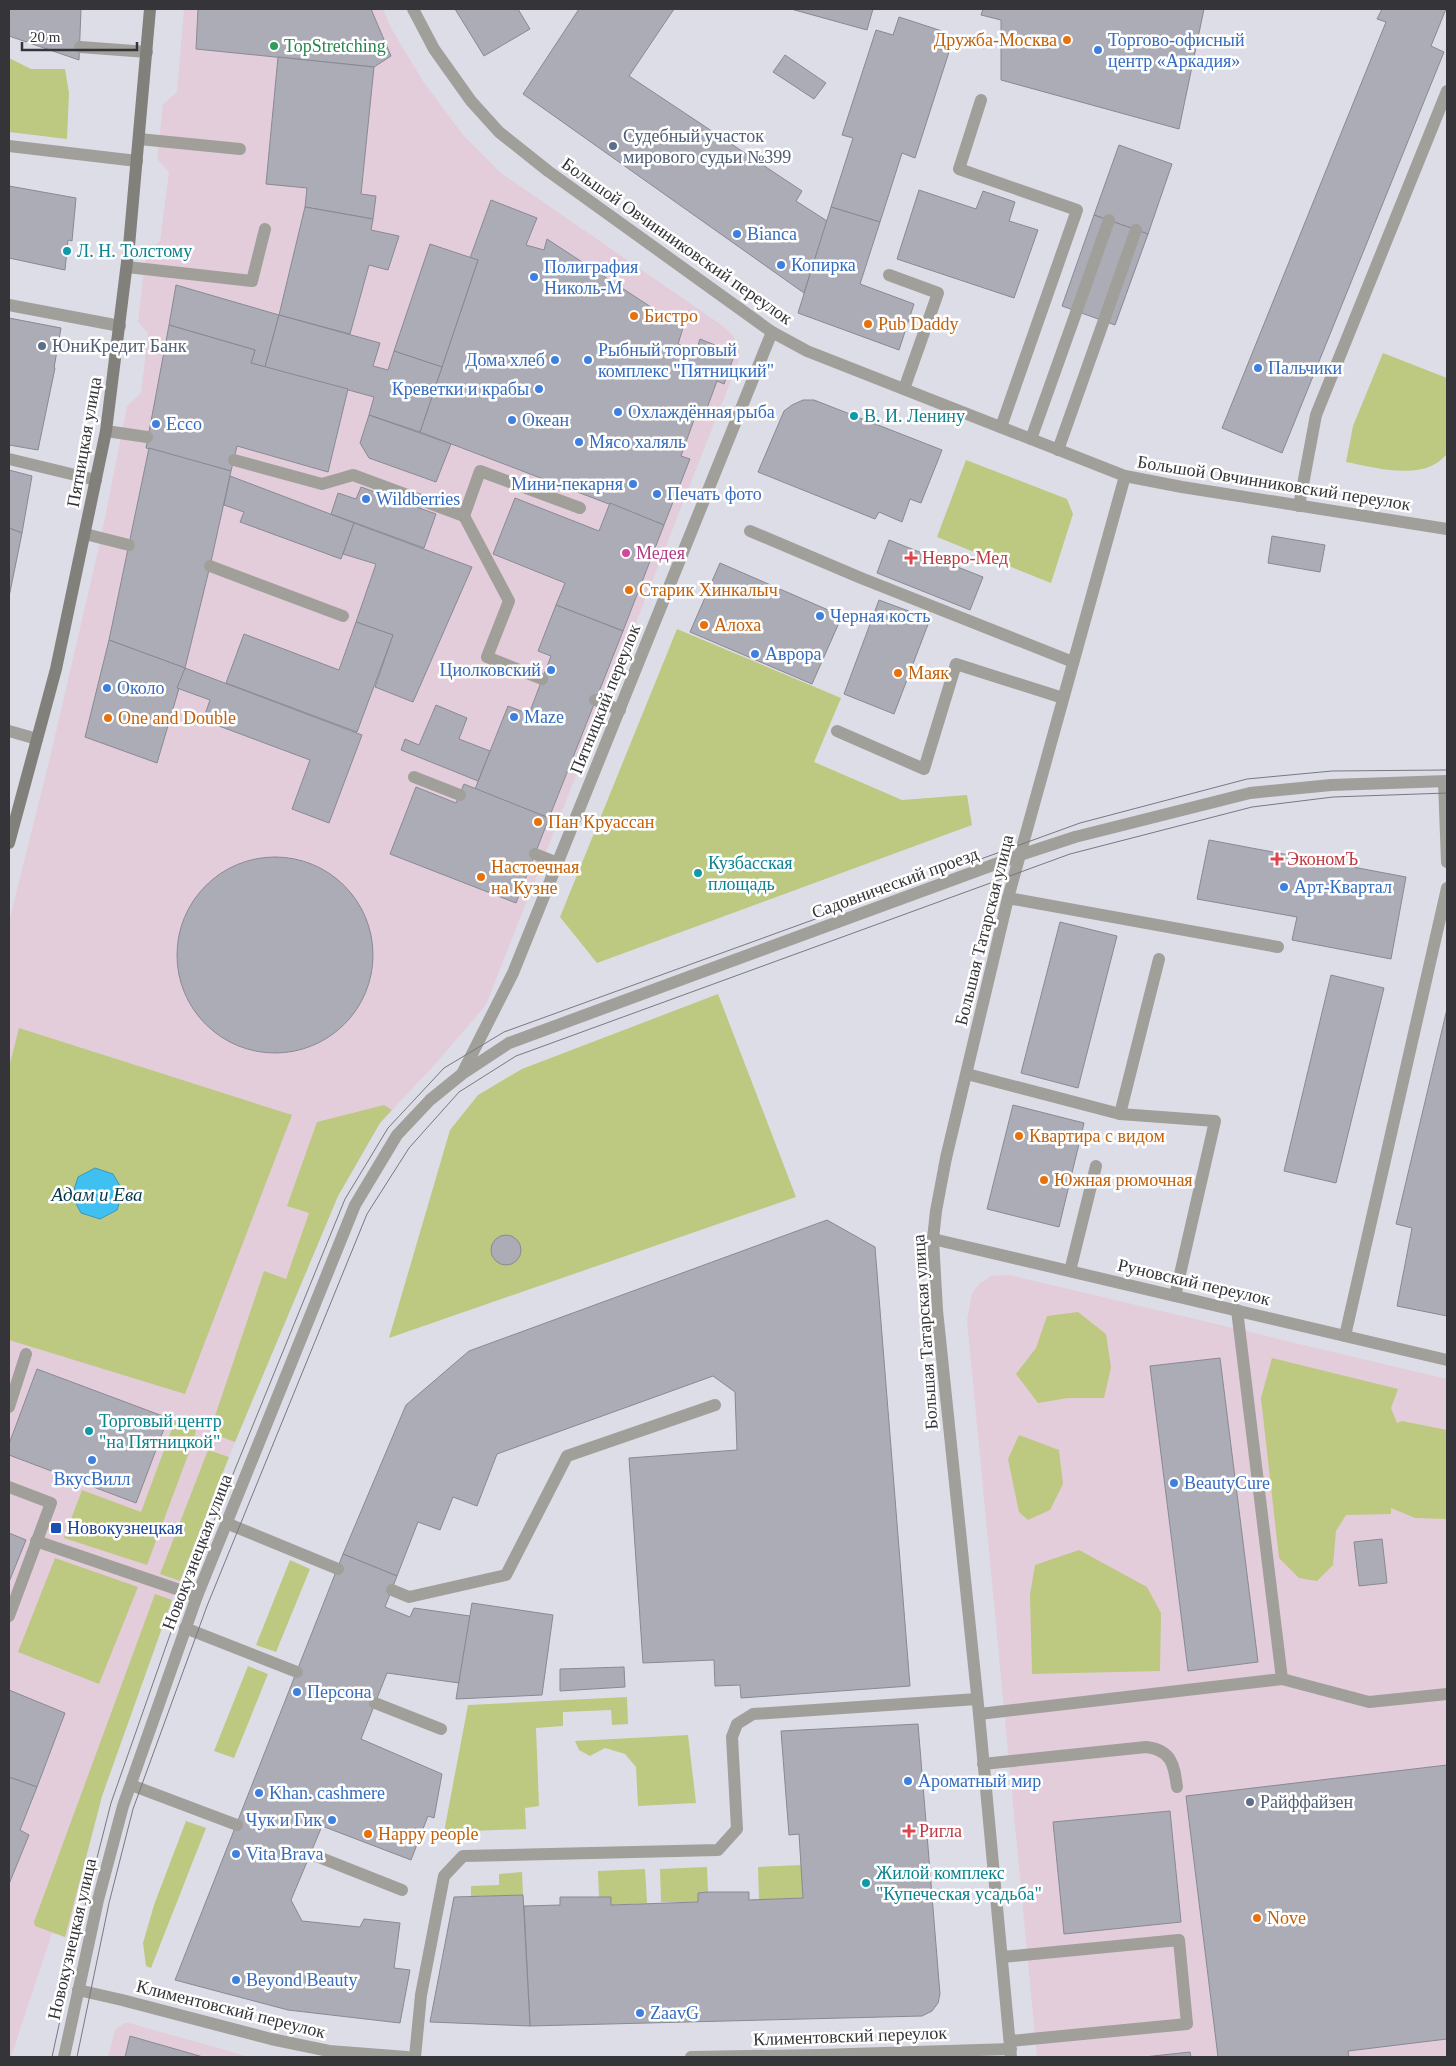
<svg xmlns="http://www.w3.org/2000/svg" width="1456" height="2066" font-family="'Times New Roman',serif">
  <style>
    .commercial { fill: #e3cddb }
    .green { fill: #bdc881 }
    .water { fill: #40c0f0; stroke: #3d96b9 }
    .building { fill: #acacb7; stroke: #898994 }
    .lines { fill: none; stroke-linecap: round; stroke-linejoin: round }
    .lane { stroke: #a09f9a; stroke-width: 12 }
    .street { stroke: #a09f9a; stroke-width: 12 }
    .secondary { stroke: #82807a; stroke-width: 12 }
    .tram { stroke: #78787f; stroke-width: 1 }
    .food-dot { fill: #e8710a; stroke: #fff; stroke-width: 2 }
    .leisure-dot { fill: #2e9e5b; stroke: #fff; stroke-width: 2 }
    .shop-dot { fill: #3f7fe0; stroke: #fff; stroke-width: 2 }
    .service-dot { fill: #5c6f8a; stroke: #fff; stroke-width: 2 }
    .culture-dot { fill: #0f9aa8; stroke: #fff; stroke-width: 2 }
    .hotel-dot { fill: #d1479c; stroke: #fff; stroke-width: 2 }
    .health-dot { fill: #e0444e; stroke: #fff; stroke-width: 2 }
    .transit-dot { fill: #1a4fb4; stroke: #fff; stroke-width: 2 }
    .labels { text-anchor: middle; stroke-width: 5; stroke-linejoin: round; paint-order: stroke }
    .food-label { font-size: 18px; fill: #c56008; stroke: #fff; text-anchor: start }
    .shop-label { font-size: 18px; fill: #366cbe; stroke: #fff; text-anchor: start }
    .leisure-label { font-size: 18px; fill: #27864d; stroke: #fff; text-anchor: start }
    .service-label { font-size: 18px; fill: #4e5e75; stroke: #fff; text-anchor: start }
    .street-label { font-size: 18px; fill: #353539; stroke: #fff }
    .culture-label { font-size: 18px; fill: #0d838f; stroke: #fff; text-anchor: start }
    .hotel-label { font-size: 18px; fill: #b23c85; stroke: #fff; text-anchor: start }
    .health-label { font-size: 18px; fill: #be3a42; stroke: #fff; text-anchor: start }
    .transit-label { font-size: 18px; fill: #164399; stroke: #fff; text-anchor: start }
    .water-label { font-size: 19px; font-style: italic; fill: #00394c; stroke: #fff }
  </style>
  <rect width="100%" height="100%" fill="#dddde8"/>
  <g class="commercial">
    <polygon points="184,9 383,9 391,28 423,81 463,135 501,173 723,326 734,337 739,349 739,360 486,1005 438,1061 380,1123 338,1196 235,1442 172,1600 102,1796 67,1935 65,1937 52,1933 11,2057 9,2057 9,922 48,766 101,538 127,406 141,393 148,333 138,322 146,252 160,241 169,172 157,159 159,141 163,104 177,92"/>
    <polygon points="1010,1275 1447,1379 1447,2057 1037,2057 967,1320 972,1293 980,1283 991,1276"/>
    <polygon points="124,2023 129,2023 250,2057 108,2057 115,2030"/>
  </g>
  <g class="green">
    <polygon points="9,58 31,69 65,69 69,93 67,139 9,132"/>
    <path d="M1383,353L1447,378V454C1443,458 1439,462 1435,464C1411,478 1372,467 1346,462L1353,426Z"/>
    <polygon points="966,460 1067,499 1073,514 1051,583 937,537"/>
    <polygon points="677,629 841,698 814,762 902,800 967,795 972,825 597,963 560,917"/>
    <polygon points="718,994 796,1197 389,1338 450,1130 478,1095 522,1069"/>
    <polygon points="19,1028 292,1115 185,1394 9,1340 9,1067"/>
    <polygon points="384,1105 392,1110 380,1123 338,1196 235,1442 214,1434 212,1425 264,1271 286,1279 309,1213 287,1206 317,1122"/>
    <polygon points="1078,1312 1106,1334 1111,1367 1104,1398 1068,1398 1038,1403 1016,1374 1036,1348 1047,1316"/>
    <polygon points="1272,1358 1398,1389 1391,1408 1397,1423 1402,1421 1447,1430 1447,1519 1415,1518 1391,1508 1391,1514 1346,1515 1336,1531 1333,1565 1317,1581 1299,1578 1279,1558 1261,1398"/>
    <polygon points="176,1418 197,1425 194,1439 147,1565 64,1538 82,1490 141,1512"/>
    <polygon points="1019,1435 1059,1450 1063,1484 1050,1510 1028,1520 1019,1512 1008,1459"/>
    <polygon points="208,1450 229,1457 180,1581 160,1574"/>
    <polygon points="1079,1550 1147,1587 1161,1613 1160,1671 1032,1674 1030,1595 1035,1565"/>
    <polygon points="55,1558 138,1587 99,1684 18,1652"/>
    <polygon points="290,1560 310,1569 276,1652 256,1645"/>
    <polygon points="155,1594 172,1600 102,1796 65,1937 35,1926 34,1922"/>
    <polygon points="248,1666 268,1674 234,1758 214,1751"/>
    <polygon points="627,1697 628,1724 612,1725 611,1710 563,1712 563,1726 536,1728 539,1806 525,1808 526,1829 444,1832 468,1705"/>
    <polygon points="688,1735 696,1803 638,1806 636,1767 625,1754 605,1748 590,1756 579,1750 575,1741"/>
    <polygon points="186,1821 206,1828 151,1968 146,1966 143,1943 154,1905"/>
    <polygon points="801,1865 803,1898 759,1900 758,1867"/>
    <polygon points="707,1867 708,1892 698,1893 698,1902 661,1902 660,1869"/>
    <polygon points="645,1869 647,1903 611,1905 610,1897 599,1897 598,1871"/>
    <polygon points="522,1872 523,1895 471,1897 471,1886 499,1885 499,1874"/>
  </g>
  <polygon class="water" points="95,1168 113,1174 123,1191 117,1210 100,1219 81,1213 72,1196 78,1177"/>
  <g class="building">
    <polygon points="9,9 81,9 79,60 9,36"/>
    <polygon points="198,9 371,9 391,56 374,67 196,49"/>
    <polygon points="455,9 518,9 530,29 484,56"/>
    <polygon points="579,9 674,9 629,76 802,191 796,201 827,221 804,293 523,94"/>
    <polygon points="791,9 873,9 867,30"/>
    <polygon points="983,9 1204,9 1179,129 1001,80 1001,20 981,15"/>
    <polygon points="1382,9 1446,9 1431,46 1444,52 1282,453 1222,428 1386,22 1377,19"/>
    <polygon points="899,17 942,31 937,48 949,52 915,158 902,153 880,222 831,207 853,138 842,135 876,30 893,35"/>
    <polygon points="785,55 826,83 814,99 773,72"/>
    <polygon points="278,57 374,67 361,194 376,196 373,219 305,207 307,188 266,184"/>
    <polygon points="1119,145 1172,164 1148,234 1094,215"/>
    <polygon points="9,186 76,198 72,241 68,240 65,270 9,258"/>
    <polygon points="919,190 976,209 983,191 1015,202 1009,221 1038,230 1014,298 897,259"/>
    <polygon points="491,200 537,218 526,245 544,250 547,239 683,328 678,344 696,351 700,339 735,353 724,384 717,381 703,419 695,417 681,456 690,459 664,525 420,432 478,260 470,258"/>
    <polygon points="305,207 373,219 371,230 399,236 388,270 369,265 350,334 279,315"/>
    <polygon points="831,207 880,222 860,284 914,304 899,350 798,313"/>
    <polygon points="1094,215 1148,234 1115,325 1062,306"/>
    <polygon points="430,244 478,260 442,367 394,351"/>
    <polygon points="176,285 279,315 265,367 251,363 255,350 169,325"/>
    <polygon points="279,315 380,343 373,366 388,370 394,351 442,367 420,432 369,415 374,397 265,367"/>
    <polygon points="9,318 61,328 54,368 55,368 38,450 9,445"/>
    <polygon points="169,325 255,350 251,363 348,389 328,472 237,446 231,471 146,448"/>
    <polygon points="803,400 814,400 942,450 921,503 910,499 902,522 879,512 875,519 758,472 784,411 792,405"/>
    <polygon points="369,415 451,444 436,482 369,458 360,443"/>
    <polygon points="149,448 231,471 210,566 185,668 109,640"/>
    <polygon points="9,470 32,476 22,533 9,528"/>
    <polygon points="230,476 354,523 341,559 240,522 244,512 224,505"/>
    <polygon points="361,487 436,514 424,548 331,514 338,493 356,499"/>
    <polygon points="515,498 599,531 610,503 664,525 623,631 556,605 565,583 493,554"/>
    <polygon points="354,523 472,567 413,702 375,687 393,635 356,622 376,564 343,554"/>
    <polygon points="9,528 22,533 9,597"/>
    <polygon points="1272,536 1325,545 1320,572 1268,563"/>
    <polygon points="889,540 983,577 970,610 877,573"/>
    <polygon points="720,563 842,616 812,684 690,632"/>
    <polygon points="879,600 930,619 894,714 844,694"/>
    <polygon points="556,605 623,631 549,818 475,789 508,706 529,714 551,656 538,651"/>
    <polygon points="356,622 393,635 357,732 226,683 244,634 339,670"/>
    <polygon points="109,640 185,668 157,763 85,737"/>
    <polygon points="185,668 362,735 329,823 292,809 310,760 203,720 210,700 177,688"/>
    <polygon points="436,705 467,718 459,739 490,751 478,781 401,750 405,739 419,745"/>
    <polygon points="464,784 549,818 516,903 390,854 416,787 456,803"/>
    <polygon points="1209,840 1406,877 1391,959 1292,940 1297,917 1197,899"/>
    <circle cx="275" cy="955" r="98"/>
    <polygon points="1060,922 1117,936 1078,1088 1021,1073"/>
    <polygon points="1331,975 1384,988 1336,1183 1284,1171"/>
    <polygon points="1447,1009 1447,1316 1397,1306 1412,1228 1396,1224"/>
    <polygon points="1013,1105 1084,1123 1059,1227 987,1209"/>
    <polygon points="827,1220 875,1247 910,1686 741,1698 740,1685 715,1686 714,1660 643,1663 629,1458 737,1450 735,1392 713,1376 497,1454 477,1506 453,1497 440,1530 418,1522 397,1576 343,1554 406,1405 469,1351"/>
    <circle cx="506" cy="1250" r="15"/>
    <polygon points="1220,1358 1258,1662 1188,1671 1150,1366"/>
    <polygon points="37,1369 168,1418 136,1503 9,1455 9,1444"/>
    <polygon points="9,1533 26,1540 9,1582"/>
    <polygon points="1382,1539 1387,1583 1359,1586 1354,1542"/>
    <polygon points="343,1554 397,1576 385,1607 410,1617 414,1608 470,1616 459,1683 387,1673 361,1739 442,1774 434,1818 428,1816 411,1860 322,1826 291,1900 302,1921 360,1927 364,1919 400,1923 394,1968 410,1970 400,2023 288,2010 175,1980"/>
    <polygon points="472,1603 553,1615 542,1695 456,1699"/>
    <polygon points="624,1667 625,1687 560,1691 560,1669"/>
    <polygon points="9,1690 65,1713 37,1787 9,1777"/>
    <polygon points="918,1724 940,1994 938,2003 932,2011 922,2016 530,2026 524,1906 560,1905 560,1897 611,1897 611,1905 698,1902 698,1893 708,1892 749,1892 749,1900 803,1898 799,1834 789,1835 781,1731"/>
    <polygon points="1447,1765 1447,2039 1348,2051 1349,2057 1218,2057 1186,1796"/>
    <polygon points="9,1777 37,1787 20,1830 29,1835 9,1884"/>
    <polygon points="1170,1811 1181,1922 1064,1934 1053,1822"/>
    <polygon points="523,1895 530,2026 430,2022 454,1897"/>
    <polygon points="130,2036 203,2057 125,2057"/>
    <polygon points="1190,2052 1191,2057 1144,2057"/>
  </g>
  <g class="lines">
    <g class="lane">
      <polyline points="80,47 147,52"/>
      <polyline points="981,100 959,169 1077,210 1001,427"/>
      <polyline points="139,139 240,149"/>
      <polyline points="9,146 137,161"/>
      <polyline points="127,267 252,281 265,229"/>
      <polyline points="889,275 938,293 904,389"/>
      <polyline points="9,305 120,326"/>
      <polyline points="106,431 147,437"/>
      <polyline points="1031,439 1109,220"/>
      <polyline points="1058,450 1136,230"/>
      <polyline points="9,459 96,480"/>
      <polyline points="234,460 322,484 353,475 464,516 509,601 487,657 542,679"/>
      <polyline points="1299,506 1316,415 1447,91"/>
      <polyline points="464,516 480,471 580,508"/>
      <polyline points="750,531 861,578 1073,662"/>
      <polyline points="85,534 129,545"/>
      <polyline points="210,566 343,616"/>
      <polyline points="595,700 620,710"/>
      <polyline points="9,731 37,739"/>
      <polyline points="837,731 924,769 956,664 1063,698"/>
      <polyline points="414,777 460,795"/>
      <polyline points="1444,782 1447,862"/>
      <polyline points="535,854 558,863"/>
      <polyline points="1008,898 1278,947"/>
      <polyline points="967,1074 1120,1114 1159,959"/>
      <polyline points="1120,1114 1215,1121 1175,1296"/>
      <polyline points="1070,1271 1096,1166"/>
      <polyline points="1237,1310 1282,1679"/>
      <polyline points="1345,1336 1447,888"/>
      <polyline points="9,1407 26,1354"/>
      <polyline points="9,1487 51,1503 9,1616"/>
      <polyline points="226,1523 338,1569"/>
      <polyline points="36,1541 197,1596"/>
      <polyline points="392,1590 409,1597 506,1575 567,1456 715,1405"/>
      <polyline points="185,1628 297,1672"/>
      <polyline points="375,1703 441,1729"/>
      <polyline points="979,1714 1282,1679 1369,1702 1447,1694"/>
      <path d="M983,1764L1146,1747C1172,1750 1174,1765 1177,1787"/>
      <polyline points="131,1785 237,1825"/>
      <polyline points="311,1854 402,1890"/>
      <polyline points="1002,1957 1179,1940 1187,2024 1010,2041"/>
      <polyline points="415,2057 421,1995 444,1876 463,1856 718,1850 737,1829 732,1737 737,1724 753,1714 977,1699"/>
    </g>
    <g class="street">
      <polyline points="413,9 434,49 471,101 499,132 548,171 772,332 807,351 1125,476 1182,487 1447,529"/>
      <polyline points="463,1072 513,973 772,332"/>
      <polyline points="933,1239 1447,1360"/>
      <polyline points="78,1990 122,2000 271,2039 329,2051 407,2057"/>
      <polyline points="64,2057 98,1900 123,1806 197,1596 355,1205 397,1135 430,1100 462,1074 509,1043 1020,855 1075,837 1250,793 1331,785 1447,781"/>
      <polyline points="691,2057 820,2055 1011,2049"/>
      <polyline points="1011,2057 979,1714 937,1310 933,1239 936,1211 946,1158 1008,898 1125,476"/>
    </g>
    <polyline class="secondary" points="9,843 56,669 106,431 129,246 150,9"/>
    <g class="tram">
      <polyline points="52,2057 87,1897 111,1803 185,1592 345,1199 388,1128 444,1068 504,1032 1080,823 1247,779 1332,771 1447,770"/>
      <polyline points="77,2057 109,1903 133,1809 207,1606 367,1214 409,1148 459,1092 516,1056 1070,854 1252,807 1333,797 1447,793"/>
    </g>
  </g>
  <g class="food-dot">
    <circle cx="1067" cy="40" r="5"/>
    <circle cx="634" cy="316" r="5"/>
    <circle cx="868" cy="324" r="5"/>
    <circle cx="629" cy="590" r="5"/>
    <circle cx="704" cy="625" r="5"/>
    <circle cx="898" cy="673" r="5"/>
    <circle cx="108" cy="718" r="5"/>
    <circle cx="538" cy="822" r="5"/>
    <circle cx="481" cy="877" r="5"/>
    <circle cx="1019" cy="1136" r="5"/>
    <circle cx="1044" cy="1180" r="5"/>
    <circle cx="368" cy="1834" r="5"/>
    <circle cx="1257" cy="1918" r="5"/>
  </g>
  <circle class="leisure-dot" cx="274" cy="46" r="5"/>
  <g class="shop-dot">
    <circle cx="1098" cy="50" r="5"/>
    <circle cx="737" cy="234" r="5"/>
    <circle cx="781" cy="265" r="5"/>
    <circle cx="534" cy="277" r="5"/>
    <circle cx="555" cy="360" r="5"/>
    <circle cx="588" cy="360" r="5"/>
    <circle cx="1258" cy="368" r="5"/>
    <circle cx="539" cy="389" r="5"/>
    <circle cx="618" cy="412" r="5"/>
    <circle cx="512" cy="420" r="5"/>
    <circle cx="156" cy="424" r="5"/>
    <circle cx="579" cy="442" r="5"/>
    <circle cx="633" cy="484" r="5"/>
    <circle cx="657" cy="494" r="5"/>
    <circle cx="366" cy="499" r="5"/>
    <circle cx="820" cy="616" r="5"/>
    <circle cx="755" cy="654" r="5"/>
    <circle cx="551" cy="670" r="5"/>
    <circle cx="107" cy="688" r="5"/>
    <circle cx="514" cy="717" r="5"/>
    <circle cx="1284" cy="887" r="5"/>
    <circle cx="92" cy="1460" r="5"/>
    <circle cx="1174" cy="1483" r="5"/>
    <circle cx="297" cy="1692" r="5"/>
    <circle cx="908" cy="1781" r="5"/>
    <circle cx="259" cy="1793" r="5"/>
    <circle cx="332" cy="1820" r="5"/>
    <circle cx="236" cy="1854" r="5"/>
    <circle cx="236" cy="1980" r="5"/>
    <circle cx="640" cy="2013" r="5"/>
  </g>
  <g class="service-dot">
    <circle cx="613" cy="146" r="5"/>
    <circle cx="42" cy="346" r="5"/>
    <circle cx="1250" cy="1802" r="5"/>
  </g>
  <g class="culture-dot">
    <circle cx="67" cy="251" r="5"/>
    <circle cx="854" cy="416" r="5"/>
    <circle cx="698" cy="873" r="5"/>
    <circle cx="89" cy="1431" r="5"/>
    <circle cx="866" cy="1883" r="5"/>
  </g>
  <circle class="hotel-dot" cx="626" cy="553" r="5"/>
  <g class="health-dot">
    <path d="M908.5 550.5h5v5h5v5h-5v5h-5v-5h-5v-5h5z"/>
    <path d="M1274.5 851.5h5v5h5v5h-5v5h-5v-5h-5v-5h5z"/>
    <path d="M906.5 1823.5h5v5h5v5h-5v5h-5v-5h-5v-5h5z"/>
  </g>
  <rect class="transit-dot" x="50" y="1522" width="12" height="12" rx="2.5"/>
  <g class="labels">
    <g class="food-label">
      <text x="1057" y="46" text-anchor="end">Дружба-Москва</text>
      <text x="644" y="322">Бистро</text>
      <text x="878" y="330">Pub Daddy</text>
      <text x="639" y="596">Старик Хинкалыч</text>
      <text x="714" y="631">Алоха</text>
      <text x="908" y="679">Маяк</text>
      <text x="118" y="724">One and Double</text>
      <text x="548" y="828">Пан Круассан</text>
      <text x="491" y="873">Настоечная<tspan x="491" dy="21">на Кузне</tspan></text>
      <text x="1029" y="1142">Квартира с видом</text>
      <text x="1054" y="1186">Южная рюмочная</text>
      <text x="378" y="1840">Happy people</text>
      <text x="1267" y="1924">Nove</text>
    </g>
    <g class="shop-label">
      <text x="1108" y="46">Торгово-офисный<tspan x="1108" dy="21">центр «Аркадия»</tspan></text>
      <text x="747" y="240">Bianca</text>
      <text x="791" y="271">Копирка</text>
      <text x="544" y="273">Полиграфия<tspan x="544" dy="21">Николь-М</tspan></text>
      <text x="598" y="356">Рыбный торговый<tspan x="598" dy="21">комплекс "Пятницкий"</tspan></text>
      <text x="545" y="366" text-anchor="end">Дома хлеб</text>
      <text x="1268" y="374">Пальчики</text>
      <text x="529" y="395" text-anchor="end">Креветки и крабы</text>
      <text x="628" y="418">Охлаждённая рыба</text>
      <text x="522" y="426">Океан</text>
      <text x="166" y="430">Ecco</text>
      <text x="589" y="448">Мясо халяль</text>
      <text x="623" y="490" text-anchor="end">Мини-пекарня</text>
      <text x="667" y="500">Печать фото</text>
      <text x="376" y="505">Wildberries</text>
      <text x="830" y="622">Черная кость</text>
      <text x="765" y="660">Аврора</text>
      <text x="541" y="676" text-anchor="end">Циолковский</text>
      <text x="117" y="694">Около</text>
      <text x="524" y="723">Maze</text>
      <text x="1294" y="893">Арт-Квартал</text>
      <text x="92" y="1485" text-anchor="middle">ВкусВилл</text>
      <text x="1184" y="1489">BeautyCure</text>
      <text x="307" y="1698">Персона</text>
      <text x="918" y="1787">Ароматный мир</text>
      <text x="269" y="1799">Khan. cashmere</text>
      <text x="322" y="1826" text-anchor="end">Чук и Гик</text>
      <text x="246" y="1860">Vita Brava</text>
      <text x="246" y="1986">Beyond Beauty</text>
      <text x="650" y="2019">ZaavG</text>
    </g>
    <g class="leisure-label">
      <text x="284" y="52">TopStretching</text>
    </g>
    <g class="service-label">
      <text x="623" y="142">Судебный участок<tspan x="623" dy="21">мирового судьи №399</tspan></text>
      <text x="52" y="352">ЮниКредит Банк</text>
      <text x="1260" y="1808">Райффайзен</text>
    </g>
    <g class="street-label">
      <text transform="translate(677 241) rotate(35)" y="6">Большой Овчинниковский переулок</text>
      <text transform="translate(84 442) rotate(-80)" y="6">Пятницкая улица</text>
      <text transform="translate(1274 483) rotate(9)" y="6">Большой Овчинниковский переулок</text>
      <text transform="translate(605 699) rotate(-68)" y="6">Пятницкий переулок</text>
      <text transform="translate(895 883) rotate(-20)" y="6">Садовнический проезд</text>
      <text transform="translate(984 930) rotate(-76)" y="6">Большая Татарская улица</text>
      <text transform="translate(1194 1282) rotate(13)" y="6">Руновский переулок</text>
      <text transform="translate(925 1332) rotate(-94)" y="6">Большая Татарская улица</text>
      <text transform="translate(197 1552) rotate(-69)" y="6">Новокузнецкая улица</text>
      <text transform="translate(72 1939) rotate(-77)" y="6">Новокузнецкая улица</text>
      <text transform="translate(231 2009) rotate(14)" y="6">Климентовский переулок</text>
      <text transform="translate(850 2036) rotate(-2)" y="6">Климентовский переулок</text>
    </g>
    <g class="culture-label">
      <text x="77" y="257">Л. Н. Толстому</text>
      <text x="864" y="422">В. И. Ленину</text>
      <text x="708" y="869">Кузбасская<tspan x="708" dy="21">площадь</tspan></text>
      <text x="99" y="1427">Торговый центр<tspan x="99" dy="21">"на Пятницкой"</tspan></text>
      <text x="876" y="1879">Жилой комплекс<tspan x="876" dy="21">"Купеческая усадьба"</tspan></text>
    </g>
    <g class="hotel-label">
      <text x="636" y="559">Медея</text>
    </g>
    <g class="health-label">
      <text x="922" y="564">Невро-Мед</text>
      <text x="1287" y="865">ЭкономЪ</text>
      <text x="919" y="1837">Ригла</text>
    </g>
    <g class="transit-label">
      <text x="67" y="1534">Новокузнецкая</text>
    </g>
    <g class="water-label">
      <text x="97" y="1201">Адам и Ева</text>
    </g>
  </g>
  <rect width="1456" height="2066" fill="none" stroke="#353539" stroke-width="20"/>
  <path d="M22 42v8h115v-8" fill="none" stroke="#353539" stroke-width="2.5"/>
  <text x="30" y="42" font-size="15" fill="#353539" stroke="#ffffff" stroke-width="4" paint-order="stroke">20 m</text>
</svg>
